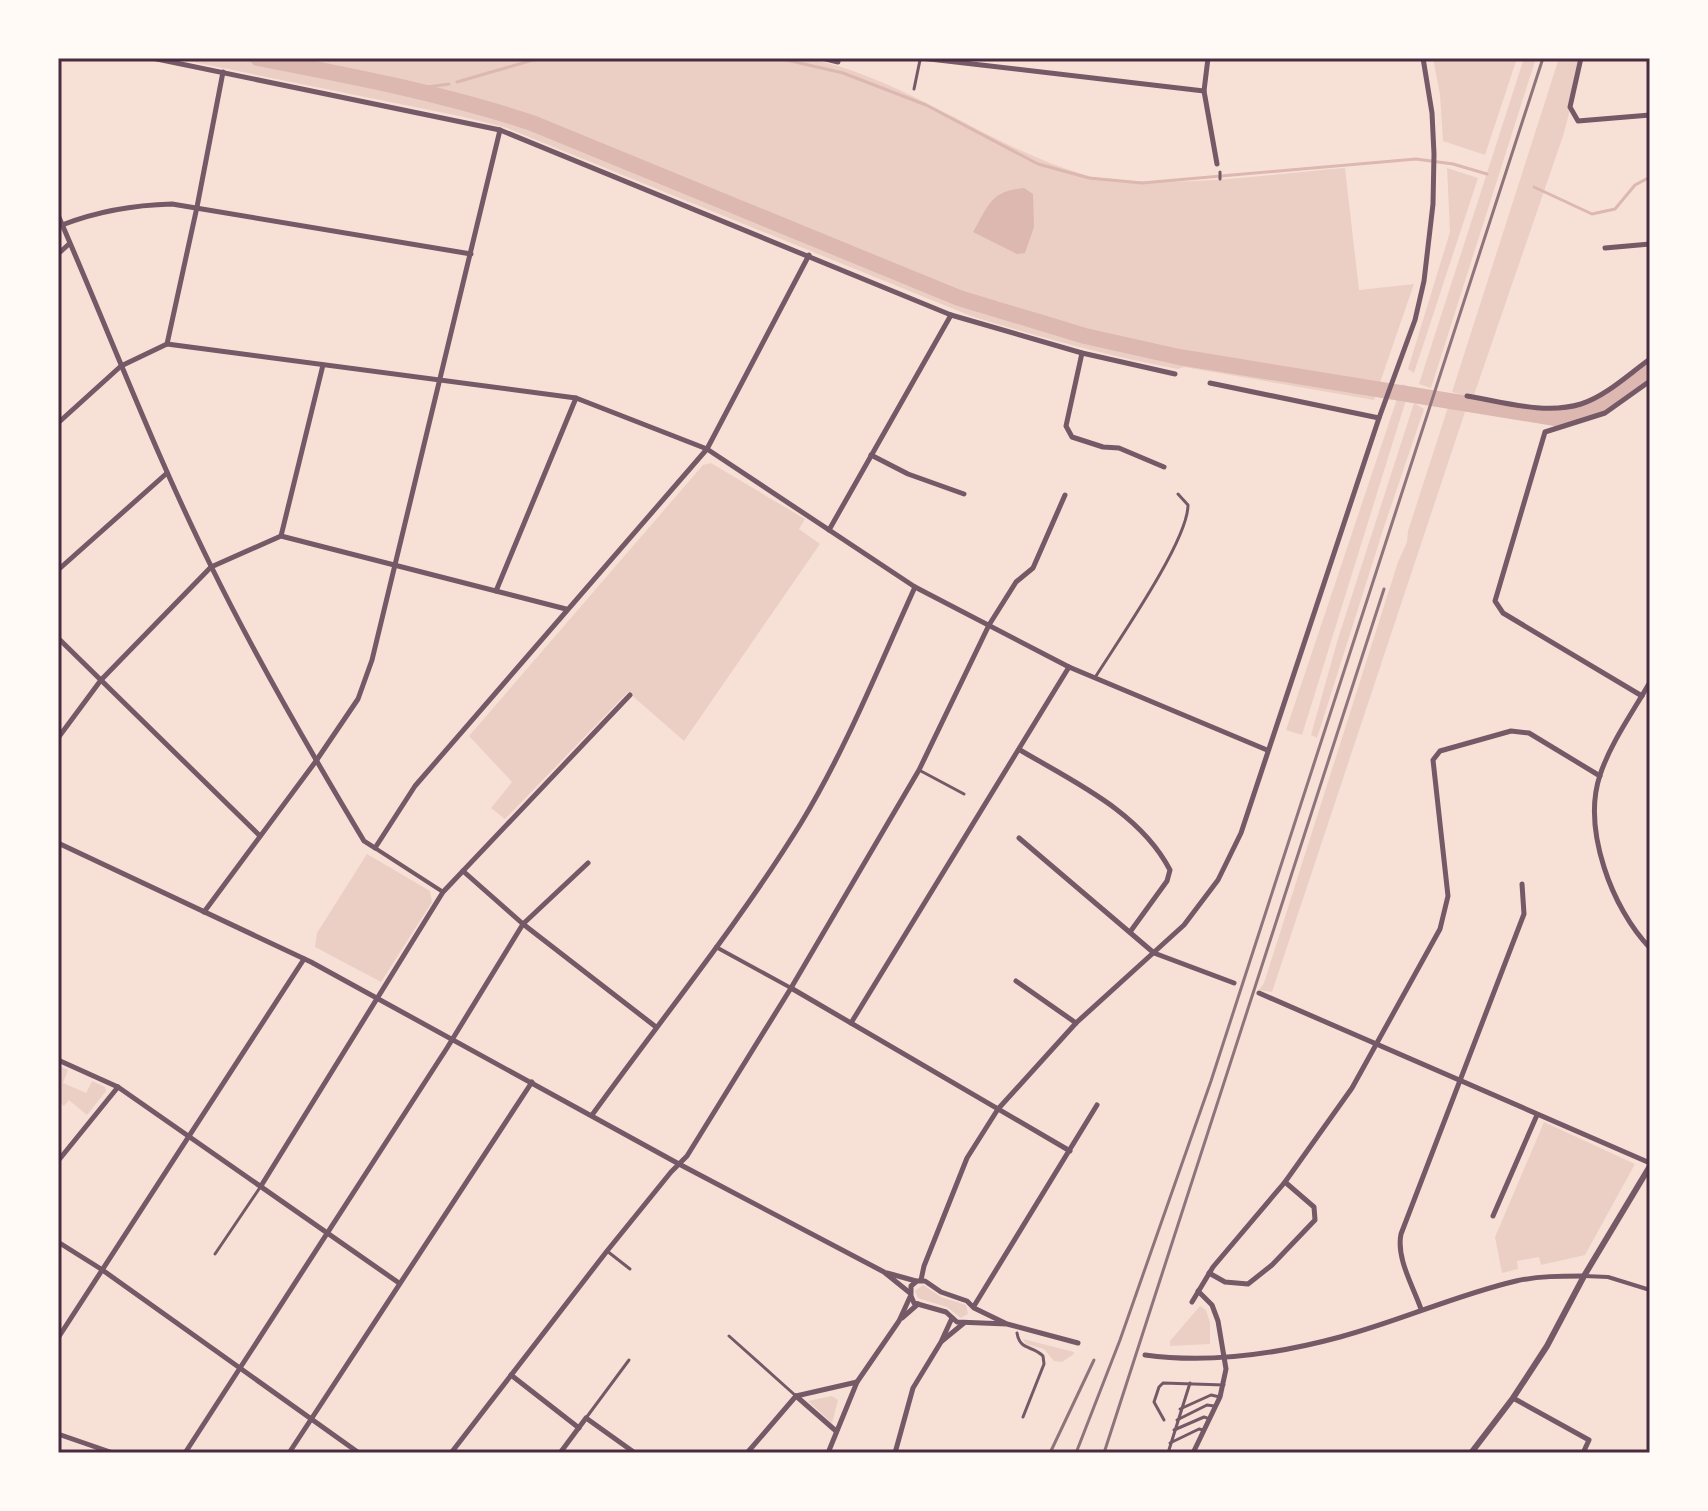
<svg xmlns="http://www.w3.org/2000/svg" width="1708" height="1511" font-family="'DejaVu Sans',sans-serif">
  <style>
    .green { fill: #ebcfc5 }
    .water { fill: #dcb8b0 }
    .lines { fill: none; stroke-linecap: round; stroke-linejoin: round }
    .stream { stroke: #dcb8b0; stroke-width: 3 }
    .river { stroke: #dcb8b0; stroke-width: 16 }
    .service { stroke: #755966; stroke-width: 3 }
    .pedestrian { stroke: #755966; stroke-width: 4 }
    .minor { stroke: #755966; stroke-width: 5 }
    .tertiary { stroke: #755966; stroke-width: 6 }
    .rail { stroke: #8f747c; stroke-width: 3 }
    .neatline { fill: none; stroke: #4a2c40; stroke-width: 3 }
  </style>
  <rect width="100%" height="100%" fill="#f7e1d7"/>
  <g class="green">
    <path d="M173,58H806C907,78 988,147 1085,175C1096,179 1109,178 1121,180C1195,186 1271,174 1345,168L1359,290L1414,284L1374,400L1184,367L1178,369C1108,356 1039,337 971,316L507,128L464,117Z"/>
    <polygon points="1433,58 1517,58 1485,155 1443,141 1440,95"/>
    <polygon points="1524,58 1536,58 1431,388 1419,384"/>
    <polygon points="1559,58 1583,58 1564,133 1473,398 1452,392"/>
    <polygon points="1447,168 1478,178 1414,373 1408,369 1450,232"/>
    <polygon points="1402,384 1410,387 1302,735 1286,730"/>
    <polygon points="1414,403 1424,409 1383,530 1317,738 1311,735 1337,642"/>
    <polygon points="1449,404 1465,412 1272,992 1259,990 1264,983 1398,562 1407,542 1408,531"/>
    <polygon points="711,463 805,519 799,529 820,544 684,741 628,692 505,819 491,808 512,782 469,736 703,465"/>
    <polygon points="367,854 430,891 432,902 381,982 315,947 317,933"/>
    <polygon points="58,1065 68,1070 63,1083 86,1093 92,1081 105,1087 106,1091 87,1115 69,1100 64,1106 58,1101"/>
    <polygon points="1544,1122 1635,1164 1585,1255 1541,1265 1539,1257 1517,1261 1518,1269 1502,1273 1495,1237"/>
    <polygon points="923,1285 941,1297 966,1305 968,1314 961,1318 947,1307 918,1298 915,1291"/>
    <polygon points="1200,1306 1206,1310 1210,1323 1210,1344 1170,1346 1170,1341"/>
    <polygon points="1023,1339 1074,1352 1074,1354 1062,1362 1054,1361 1044,1349 1026,1344"/>
    <polygon points="832,1396 838,1400 832,1423 808,1401"/>
  </g>
  <path class="water" d="M1024,188L1033,194L1034,227L1025,253L1017,254L973,232C989,205 990,191 1024,188Z"/>
  <g class="lines">
    <g class="stream">
      <polyline points="778,58 843,73 926,105 1038,164 1089,178 1142,183 1416,159 1453,164 1487,174"/>
      <polyline points="457,82 540,58"/>
      <polyline points="414,89 449,84"/>
      <polyline points="1534,187 1592,214 1615,209 1635,185 1650,177"/>
    </g>
    <path class="river" d="M258,58C351,76 442,93 532,123L959,298L1085,336L1179,357L1555,418C1597,413 1617,396 1650,371"/>
    <g class="service">
      <polyline points="914,89 920,60"/>
      <polyline points="1220,179 1220,172"/>
      <path d="M1096,676C1118,641 1188,541 1188,505L1178,494"/>
      <polyline points="919,770 964,794"/>
      <polyline points="607,1251 630,1269"/>
      <polyline points="215,1254 261,1186"/>
      <path d="M1017,1333C1020,1351 1032,1345 1043,1356L1044,1364L1023,1417"/>
      <polyline points="729,1336 796,1396"/>
      <polyline points="1180,1409 1211,1395 1220,1397"/>
      <polyline points="586,1418 629,1360"/>
      <polyline points="1164,1420 1154,1402 1159,1387 1163,1383 1224,1385"/>
      <polyline points="1177,1420 1207,1405 1214,1406"/>
      <polyline points="1174,1430 1204,1417 1207,1418"/>
      <polyline points="1170,1443 1199,1429 1203,1430"/>
      <polyline points="1168,1453 1190,1383"/>
    </g>
    <g class="pedestrian">
      <polyline points="375,848 443,892"/>
      <polyline points="716,947 791,988"/>
      <polyline points="1584,1276 1608,1277 1650,1290"/>
    </g>
    <g class="minor">
      <polyline points="152,58 500,130 951,315 1082,353 1175,374"/>
      <polyline points="822,58 838,62"/>
      <polyline points="921,58 1204,91"/>
      <polyline points="1208,58 1204,91 1217,164"/>
      <polyline points="1581,58 1570,107 1578,121 1650,115"/>
      <path d="M58,215C109,332 154,451 211,566C257,660 310,751 364,841L375,848L415,786L707,449L809,255"/>
      <path d="M62,225C98,211 133,205 172,204L471,254"/>
      <polyline points="1605,248 1650,244"/>
      <polyline points="58,254 69,244"/>
      <polyline points="167,344 197,207 223,72"/>
      <polyline points="1082,353 1066,426 1072,437 1103,447 1119,448 1164,467"/>
      <polyline points="1210,383 1379,418"/>
      <path d="M1467,396C1504,402 1545,415 1581,404C1606,396 1629,374 1650,359"/>
      <polyline points="58,423 121,366 167,344 576,398 707,449 915,587 1069,667 1267,750"/>
      <polyline points="871,455 908,474 964,494"/>
      <polyline points="829,530 951,315"/>
      <polyline points="281,536 323,365"/>
      <polyline points="58,570 167,473"/>
      <polyline points="496,591 576,398"/>
      <polyline points="58,638 260,836"/>
      <path d="M1650,682C1633,712 1611,742 1600,775C1582,829 1612,909 1650,948"/>
      <polyline points="1642,696 1503,613 1495,601 1545,432 1605,413 1650,381"/>
      <polyline points="58,738 101,680 211,567 281,536 566,609"/>
      <path d="M1020,750C1074,782 1140,812 1170,870L1167,881L1130,932"/>
      <polyline points="1019,838 1154,953 1234,983"/>
      <polyline points="58,843 311,962 679,1164 884,1272 910,1293"/>
      <polyline points="463,871 523,924 656,1027"/>
      <polyline points="204,912 316,761 358,699 372,660 500,130"/>
      <polyline points="1016,981 1076,1023"/>
      <polyline points="791,988 1070,1151"/>
      <polyline points="1259,993 1650,1163"/>
      <polyline points="851,1023 1069,667"/>
      <polyline points="58,1060 118,1087 399,1283"/>
      <path d="M592,1115C662,1018 738,925 801,823C846,749 879,666 915,587"/>
      <polyline points="58,1161 118,1087"/>
      <polyline points="261,1186 443,892 630,695"/>
      <polyline points="1493,1216 1537,1115"/>
      <polyline points="58,1242 101,1269 359,1453"/>
      <polyline points="887,1273 916,1281"/>
      <polyline points="1209,1273 1225,1282 1248,1284 1272,1265 1315,1220 1314,1207 1285,1182"/>
      <polyline points="921,1280 924,1266 967,1158 998,1109 1076,1023 1184,925 1218,880 1241,833 1379,418 1415,320 1424,281 1433,204 1434,154 1432,113 1423,58"/>
      <polyline points="1192,1302 1213,1267 1285,1182 1352,1088 1440,929 1448,896 1433,760 1440,751 1511,731 1529,733 1600,776"/>
      <polyline points="974,1306 1097,1105"/>
      <path d="M1421,1309C1413,1286 1396,1258 1401,1234L1524,914L1522,884"/>
      <polyline points="902,1318 918,1304"/>
      <polyline points="1007,1324 957,1322 946,1312 914,1303 911,1296 911,1286 917,1281 925,1281 941,1292 967,1301 974,1308 1007,1324 1078,1343"/>
      <polyline points="58,1338 304,959"/>
      <polyline points="942,1341 964,1323"/>
      <path d="M1145,1355C1210,1364 1277,1354 1340,1337C1400,1321 1456,1295 1516,1281C1538,1276 1562,1276 1584,1276"/>
      <polyline points="511,1375 579,1428"/>
      <polyline points="796,1396 836,1431"/>
      <polyline points="1513,1398 1589,1440 1583,1453"/>
      <polyline points="58,1434 113,1453"/>
      <polyline points="185,1453 447,1048 523,924 588,863"/>
      <polyline points="289,1453 532,1082"/>
      <polyline points="451,1453 607,1251 671,1172 687,1156 791,988 919,770 989,625 1016,582 1033,568 1065,495"/>
      <polyline points="560,1453 586,1418 635,1453"/>
      <polyline points="747,1453 796,1396 857,1382"/>
      <polyline points="828,1453 857,1382 899,1321 910,1297"/>
      <polyline points="895,1453 913,1388 941,1342 952,1318"/>
      <polyline points="1193,1453 1220,1397 1226,1369 1218,1321 1212,1305 1198,1291"/>
    </g>
    <polyline class="tertiary" points="1471,1453 1513,1398 1547,1346 1584,1276 1650,1166"/>
    <g class="rail">
      <polyline points="1050,1453 1094,1360"/>
      <polyline points="1076,1453 1120,1340 1211,1081 1543,58"/>
      <polyline points="1104,1453 1384,589"/>
    </g>
  </g>
  <rect width="1708" height="1511" fill="none" stroke="#fffaf5" stroke-width="120"/>
  <rect x="60" y="60" width="1588" height="1391" class="neatline"/>
</svg>
